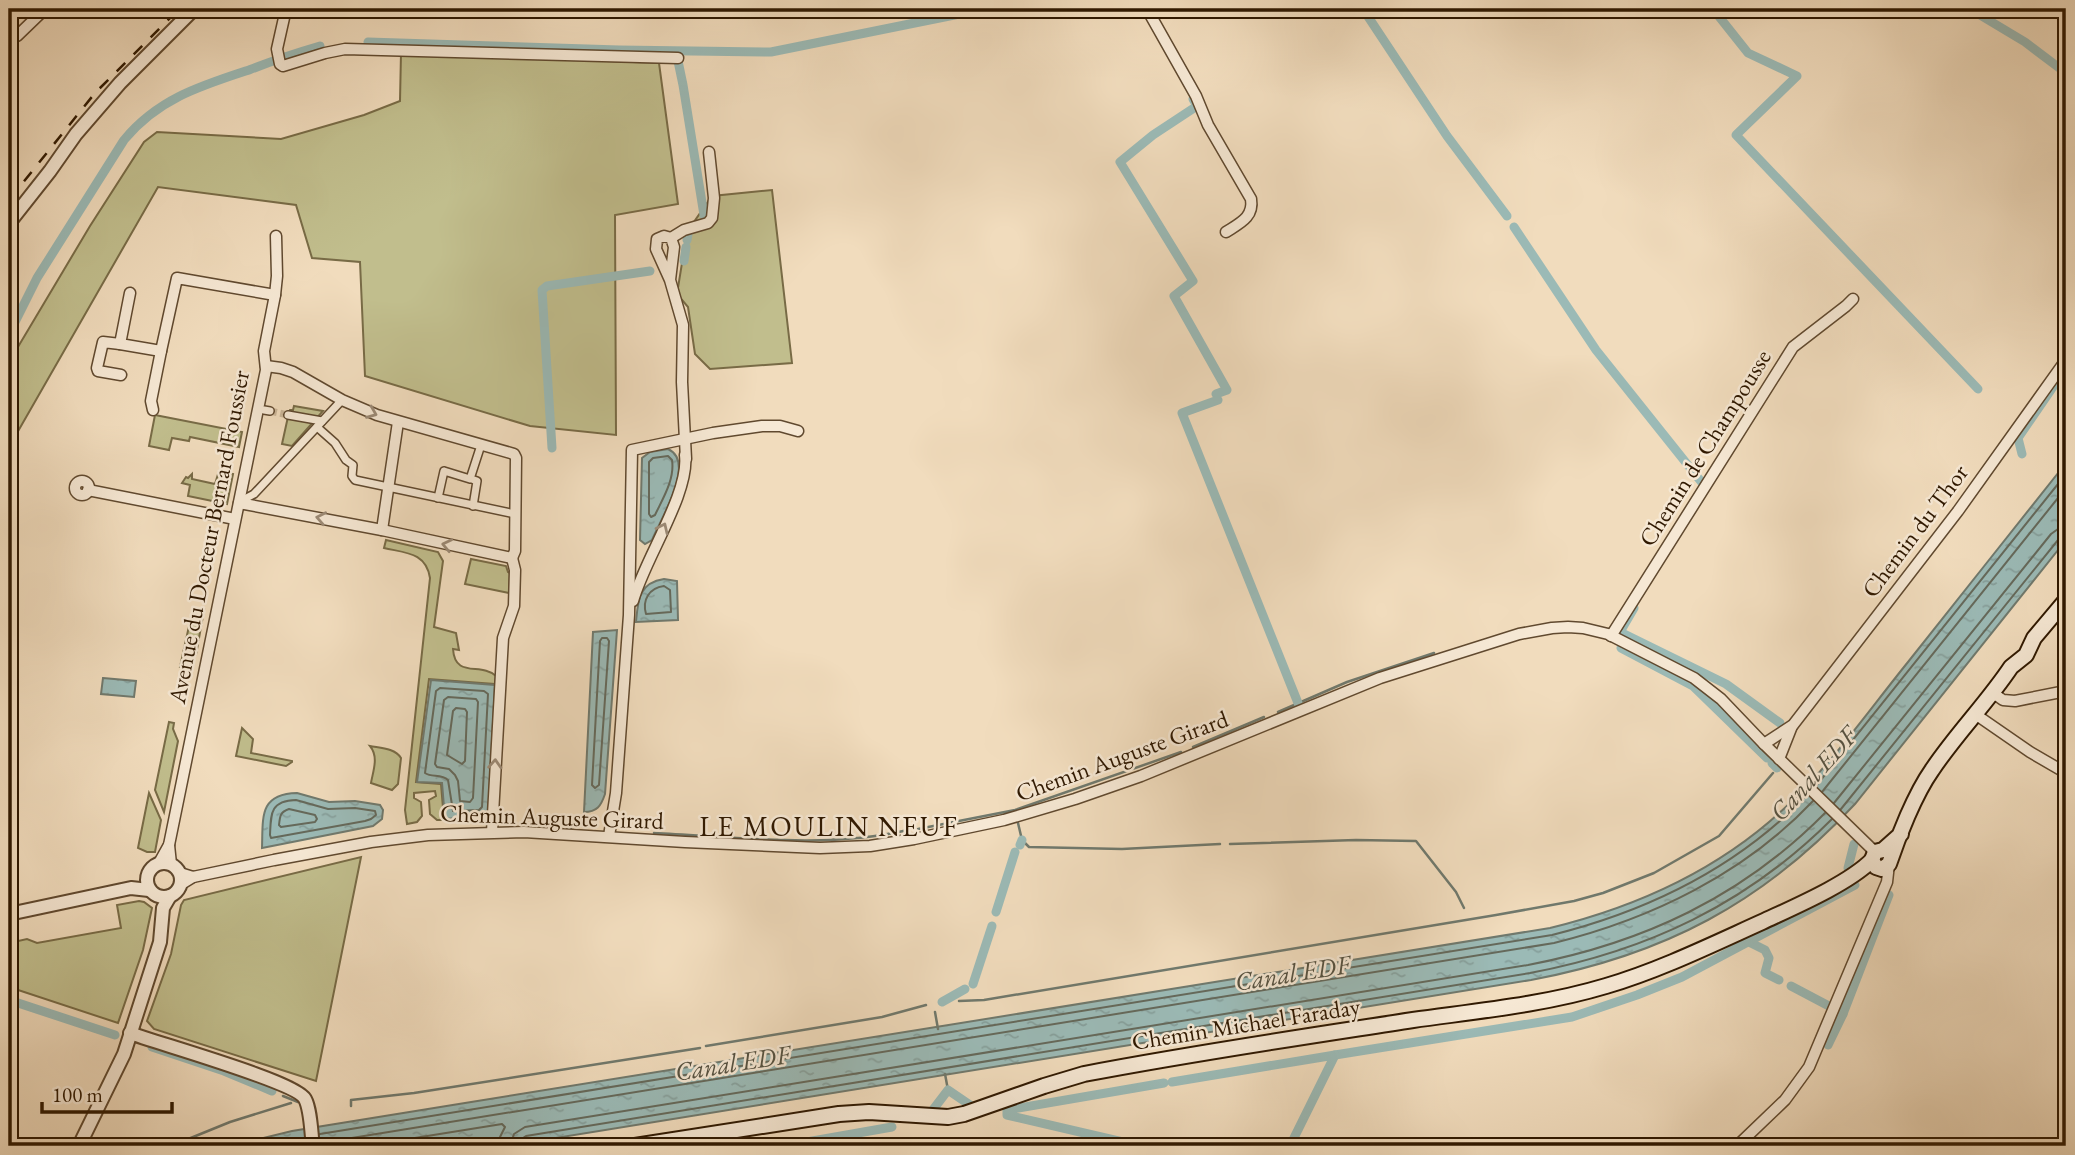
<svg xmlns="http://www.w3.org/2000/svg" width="2075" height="1155" font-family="'EB Garamond',serif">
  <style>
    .grass { fill: #c1be8d; stroke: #786b46; stroke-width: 2 }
    .water { fill: url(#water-ripples); stroke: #70796d; stroke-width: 2 }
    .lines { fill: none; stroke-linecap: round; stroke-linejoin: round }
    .shore { stroke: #65695b; stroke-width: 2 }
    .stream { stroke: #70796d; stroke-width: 2.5 }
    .canal { stroke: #9bbab6; stroke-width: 9 }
    .pedestrian-tunnel { stroke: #cab597; stroke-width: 7; stroke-dasharray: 7 3.5; stroke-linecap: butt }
    .pedestrian-casing { stroke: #60492f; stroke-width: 10 }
    .minor-casing { stroke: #60492f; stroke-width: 13 }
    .tertiary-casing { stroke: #60492f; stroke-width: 16 }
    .secondary-casing { stroke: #2f1800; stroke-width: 18 }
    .pedestrian { stroke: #f6e8d4; stroke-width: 7 }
    .minor { stroke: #f6e8d4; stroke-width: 10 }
    .tertiary { stroke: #f6e8d4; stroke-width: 12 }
    .secondary { stroke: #f6e8d4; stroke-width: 14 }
    .rail { stroke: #2f1800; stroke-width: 2.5; stroke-dasharray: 12 12; stroke-linecap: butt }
    .oneway { stroke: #9c8a75 }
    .labels { text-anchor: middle; stroke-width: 5; stroke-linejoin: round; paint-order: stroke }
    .street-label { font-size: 24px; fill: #2f1800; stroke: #f6e8d4 }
    .water-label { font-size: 26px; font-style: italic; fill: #555140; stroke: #f6e8d4 }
    .quarter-label { font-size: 28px; letter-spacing: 2px; fill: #2f1800; stroke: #f6e8d4 }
  </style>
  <defs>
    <pattern id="water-ripples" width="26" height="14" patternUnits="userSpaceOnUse" patternTransform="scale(1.75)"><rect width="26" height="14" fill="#9bbab6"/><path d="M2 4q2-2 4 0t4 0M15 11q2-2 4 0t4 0" fill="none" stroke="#869f9b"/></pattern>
  </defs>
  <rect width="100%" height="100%" fill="#f1dcbd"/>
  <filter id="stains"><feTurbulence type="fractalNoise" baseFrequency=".00286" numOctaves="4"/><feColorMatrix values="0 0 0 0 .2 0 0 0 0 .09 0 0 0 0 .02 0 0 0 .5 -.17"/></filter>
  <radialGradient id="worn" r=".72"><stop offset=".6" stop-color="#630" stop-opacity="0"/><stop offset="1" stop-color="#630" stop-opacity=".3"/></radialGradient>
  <g class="grass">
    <polygon points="401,53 659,63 678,204 615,215 616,435 530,426 365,376 360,262 312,258 296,205 158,187 9,447 9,362 90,226 144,142 157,132 281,139 364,115 400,101"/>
    <polygon points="772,190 792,363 710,369 695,354 688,307 677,294 687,232 712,196"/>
    <polygon points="294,406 323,411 292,446 282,444 289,412 290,410 293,410"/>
    <polygon points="155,415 242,432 239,447 190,437 189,441 172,438 169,450 149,446"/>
    <polygon points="219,471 233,474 227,504 188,496 190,485 182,483 186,477 188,478 192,474 192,479 215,484"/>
    <path d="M386,540L438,552L443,561L434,627L456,633L459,650L453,649C455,679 481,662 496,676L495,684L429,679L416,782L441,784L444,820H437L430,814L429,800L436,796L435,791L414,793V798L421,802L422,816L417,822L407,824L405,810L430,578C426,552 405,553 384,548Z"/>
    <polygon points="471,559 506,566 508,572 510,573 509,593 465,584"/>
    <polygon points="204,610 196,655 187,662 185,668 180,667 191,617 197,612"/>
    <polygon points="169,722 174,723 173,729 178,741 164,812 155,790"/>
    <polygon points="242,728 253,739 251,753 292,761 292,762 286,766 236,756"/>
    <path d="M370,746C380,748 395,748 401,758L398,784L392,790L371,783C373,771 379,757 370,746Z"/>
    <polygon points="149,793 161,820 155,852 147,852 138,848"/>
    <polygon points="361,857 316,1081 154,1029 147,1021 171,954 181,905 184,900"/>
    <polygon points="139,901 144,902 152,908 143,950 118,1023 9,987 9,943 27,939 37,943 121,928 117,905"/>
  </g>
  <g class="water">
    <path d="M668,449C697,462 660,520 652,540L645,544L640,540L642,458L650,452Z"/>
    <path d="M2066,463V540L1855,804C1763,903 1664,955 1531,980L506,1146H230L292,1131L465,1103L1550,928C1640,906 1726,866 1792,801C1835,759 1870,709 1908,662C1961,596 2013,529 2066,463Z"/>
    <path d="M664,579L677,581L678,620L636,622C638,601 638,583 664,579Z"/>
    <path d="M617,630L605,794C601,806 597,812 584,812L593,632Z"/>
    <polygon points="103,678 136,681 134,697 101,694"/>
    <polygon points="431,680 495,685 488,816 445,819 442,783 417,782"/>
    <path d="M297,793L329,802L355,801L380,805L383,810L382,819L373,826L262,848C263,817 259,794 297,793Z"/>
  </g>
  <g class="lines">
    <g class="shore">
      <path d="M668,456L672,460C675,479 663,498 655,515L651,517L649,514V462L653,458Z"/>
      <path d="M664,586L670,590L671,612L646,614C642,600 649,588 664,586Z"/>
      <polygon points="602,638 607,638 609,641 599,785 595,788 592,785 600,641"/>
      <path d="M440,688L484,691L488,694L482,807L479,810L453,811L448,780C441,773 432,778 425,773L436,691Z"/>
      <polygon points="448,697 476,699 478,702 473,798 470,802 460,801 458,781 455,775 449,769 437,767 435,764 444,700"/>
      <polygon points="456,708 465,709 467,712 465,761 462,764 447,755 453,711"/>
      <polyline points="1816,786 2066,474"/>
      <polyline points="1822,792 2066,488"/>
      <path d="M296,800L328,809L355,808L375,811L376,815L371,819L365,821L271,838L270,835C271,813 270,801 296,800Z"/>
      <polyline points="1834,803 2051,534 2058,529 2066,528"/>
      <path d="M289,809L315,815L317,819L315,822L281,827L279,825C280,816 280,812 289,809Z"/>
      <polyline points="1841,809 2058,540 2066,537"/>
      <path d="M320,1134L1552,935C1648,911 1738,867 1807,795"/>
      <path d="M321,1143L1554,943C1651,919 1744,874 1813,801"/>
      <polyline points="365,1146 502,1124 505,1127 500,1137 500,1146"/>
      <path d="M510,1146L514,1134L525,1127L1528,965C1643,943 1742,897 1825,813"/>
      <path d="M519,1146L520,1140L526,1136L1530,973C1647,951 1747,904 1832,819"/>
    </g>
    <g class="stream">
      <polyline points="1278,712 1347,682 1434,653"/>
      <polyline points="1193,747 1264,717"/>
      <polyline points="1018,823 1022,840 1029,847 1122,849 1220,844"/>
      <polyline points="538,828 571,829"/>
      <polyline points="918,829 1015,810 1181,752"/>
      <path d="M654,833C738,837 825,849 908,830"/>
      <polyline points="1230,844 1356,840 1416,841 1456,892 1464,908"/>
      <polyline points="959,1001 984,1000 1496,915 1574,901 1603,893 1654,873 1719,836 1773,773"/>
      <polyline points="935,1012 938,1029"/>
      <polyline points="706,1046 882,1017 926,1005"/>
      <polyline points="945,1074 948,1090"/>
      <polyline points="283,1096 298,1102"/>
      <polyline points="351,1106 351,1100 414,1093 700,1048"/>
      <polyline points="171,1146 230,1122 291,1103"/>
    </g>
    <g class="canal">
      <polyline points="1363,9 1447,136 1507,216"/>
      <polyline points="1713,9 1748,53 1797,76 1736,135 1978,389"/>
      <polyline points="1970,9 2025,42 2066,73"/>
      <polyline points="368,42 619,50 771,52 984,9"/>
      <polyline points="678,61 683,85 704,215"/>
      <polyline points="1193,99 1197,106 1153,135 1120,162 1193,281 1174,296 1227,390 1216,394"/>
      <polyline points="1514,227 1596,350 1703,484"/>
      <polyline points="687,240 688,234"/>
      <polyline points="684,261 686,247"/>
      <path d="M9,334L37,278L124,140C158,99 200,86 249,70C272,61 296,53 320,46"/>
      <polyline points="1218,400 1182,413 1298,703"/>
      <polyline points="552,448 542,290 547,286 650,271"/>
      <polyline points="2022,454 2018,438 2066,368"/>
      <polyline points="1634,608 1620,632 1726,684 1780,723"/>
      <polyline points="1621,648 1693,686 1767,758"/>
      <polyline points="1772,763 1777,768"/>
      <polyline points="1020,845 1022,840"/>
      <polyline points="1848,868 1854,844"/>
      <polyline points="996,912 1015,852"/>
      <polyline points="1749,942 1765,950 1769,958 1765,973 1779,980"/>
      <polyline points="973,984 992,926"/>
      <polyline points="1791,986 1827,1005"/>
      <polyline points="9,1000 115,1035"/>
      <polyline points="942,1002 965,989"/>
      <polyline points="1843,1014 1889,895"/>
      <polyline points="1828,1045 1843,1014 1841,1012"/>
      <polyline points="152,1047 224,1071 272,1091"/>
      <polyline points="1335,1055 1572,1017 1637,995 1682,977 1855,885"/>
      <polyline points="1172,1082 1335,1055 1290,1146"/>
      <polyline points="932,1111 948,1090 970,1105"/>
      <polyline points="784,1146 892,1127"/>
      <polyline points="1140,1146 1007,1115 1007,1110 1164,1083"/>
    </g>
    <polyline class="pedestrian-tunnel" points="270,411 288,415"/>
    <defs>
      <g id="pedestrian">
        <polyline points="264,410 270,411"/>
        <polyline points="288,415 322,421"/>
        <polyline points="317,427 335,443 346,460 353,465 352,476 355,480 515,514"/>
        <polyline points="438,498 444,471 470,479 481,445"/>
        <polyline points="239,502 254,494 342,400"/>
        <polyline points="473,506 477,481 474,480"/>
      </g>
      <g id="minor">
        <polyline points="286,9 277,49 280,64 283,66 325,53 345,49 678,58"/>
        <path d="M1147,9L1196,96L1208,125L1251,199C1254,217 1240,223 1226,232"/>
        <polyline points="1012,10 1016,9"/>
        <polyline points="17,36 45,9"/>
        <polyline points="9,139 12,143"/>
        <polyline points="671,238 684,230 708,223 712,218 714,198 709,152"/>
        <polyline points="670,280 674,247 671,238 664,236 657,239 656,249 670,280 683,325 682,382 686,459"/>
        <polyline points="130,293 120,344 161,351 177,278 275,295"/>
        <polyline points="120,344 103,342 97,368 98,371 121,375"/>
        <polyline points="266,366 281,368 293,372 342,400 377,415 514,454 516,458 515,551 512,558"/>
        <polyline points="153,410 151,401 161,351"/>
        <circle cx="82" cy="488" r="7"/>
        <polyline points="88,490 235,519"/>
        <polyline points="239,503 382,530 512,558"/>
        <polyline points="382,530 398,422"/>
        <path d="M633,601C644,560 690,493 685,455"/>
        <polyline points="1611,636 1793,347 1846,306 1853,299"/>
        <polyline points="1993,693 2003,700 2015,701 2066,691"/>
        <polyline points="1975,714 2030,752 2066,773"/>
        <polyline points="1764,744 1793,725 1958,511 2066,360"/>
        <polyline points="1779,759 1792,726"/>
        <polyline points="492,832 503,638 514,606 515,570 512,558"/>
        <polyline points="609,836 616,793 629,615 632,450 713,433 762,426 780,426 798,431"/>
        <polyline points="169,845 171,864"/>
        <polyline points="159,863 169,845 266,370 264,351 275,295 277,276 276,236"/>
        <polyline points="180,873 193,877"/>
        <polyline points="180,885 193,877 274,860 371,842 428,835 524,832 685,842 820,848 870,846 914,839 1004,820 1075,799 1141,776 1380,678 1519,634 1552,628 1568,627 1583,628 1608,634 1694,678 1721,699 1764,744 1875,852"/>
        <polyline points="1737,1146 1785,1100 1809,1067 1887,882 1889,864"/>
      </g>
      <g id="tertiary">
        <polyline points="9,223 50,171 76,134 120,83 194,9"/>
        <circle cx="164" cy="880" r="17"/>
        <polyline points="9,914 131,888 149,890"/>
        <path d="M130,1033C156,1043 297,1082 305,1099C311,1110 311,1133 313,1146"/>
        <polyline points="79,1146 124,1054 160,942 163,908 170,896"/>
      </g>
      <g id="secondary">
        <path d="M1901,834L1883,850L1875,852L1872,860L1876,867L1882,869L1889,864C1898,837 1915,794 1932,770C1956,734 1987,703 2011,667L2026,655L2034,638L2066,600"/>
        <path d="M635,1146L839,1114L869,1112L948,1117L964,1114L1044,1086L1084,1074C1193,1053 1303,1037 1413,1020C1477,1011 1543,1005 1606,986C1660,970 1711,945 1762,922C1794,907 1848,884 1872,860"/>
      </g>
    </defs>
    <use href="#pedestrian" class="pedestrian-casing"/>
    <use href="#minor" class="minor-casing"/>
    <use href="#tertiary" class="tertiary-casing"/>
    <use href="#secondary" class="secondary-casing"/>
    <use href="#pedestrian" class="pedestrian"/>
    <use href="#minor" class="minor"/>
    <use href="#tertiary" class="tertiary"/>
    <use href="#secondary" class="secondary"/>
    <polyline class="rail" points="9,200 95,93 179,9"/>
  </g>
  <defs><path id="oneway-chevron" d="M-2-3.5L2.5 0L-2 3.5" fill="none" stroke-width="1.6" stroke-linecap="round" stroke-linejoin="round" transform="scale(1.75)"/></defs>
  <g class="oneway">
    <use href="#oneway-chevron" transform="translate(372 413) rotate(22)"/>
    <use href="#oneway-chevron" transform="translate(321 518) rotate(-169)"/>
    <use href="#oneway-chevron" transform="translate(663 528) rotate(-65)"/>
    <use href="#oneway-chevron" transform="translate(447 545) rotate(-168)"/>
    <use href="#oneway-chevron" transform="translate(495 764) rotate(-87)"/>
  </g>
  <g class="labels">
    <g class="street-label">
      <text transform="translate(1705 448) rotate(-58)" y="8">Chemin de Champousse</text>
      <text transform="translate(1915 531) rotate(-53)" y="8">Chemin du Thor</text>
      <text transform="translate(209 537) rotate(-79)" y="8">Avenue du Docteur Bernard Foussier</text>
      <text transform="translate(1122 756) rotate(-20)" y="8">Chemin Auguste Girard</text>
      <text transform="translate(552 817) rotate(2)" y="8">Chemin Auguste Girard</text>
      <text transform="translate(1246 1024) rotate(-9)" y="8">Chemin Michael Faraday</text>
    </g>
    <g class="water-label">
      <text transform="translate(1813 774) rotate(-48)" y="9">Canal EDF</text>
      <text transform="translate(1292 973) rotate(-9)" y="9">Canal EDF</text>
      <text transform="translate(732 1063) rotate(-9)" y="9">Canal EDF</text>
    </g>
    <g class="quarter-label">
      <text x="829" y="836">LE MOULIN NEUF</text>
    </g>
  </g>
  <rect width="2075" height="1155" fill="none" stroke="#f1dcbd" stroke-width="35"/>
  <rect x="10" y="10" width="2054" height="1134" fill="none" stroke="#2f1800" stroke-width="3.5"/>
  <rect x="18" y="18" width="2040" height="1120" fill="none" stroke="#2f1800" stroke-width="2"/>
  <path d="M42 1102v10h130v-10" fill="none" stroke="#2f1800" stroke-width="3.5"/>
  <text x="52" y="1102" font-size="21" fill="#2f1800" stroke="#f6e8d4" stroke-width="5" paint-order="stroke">100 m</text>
  <rect width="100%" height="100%" filter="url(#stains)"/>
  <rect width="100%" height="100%" fill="url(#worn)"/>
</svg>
